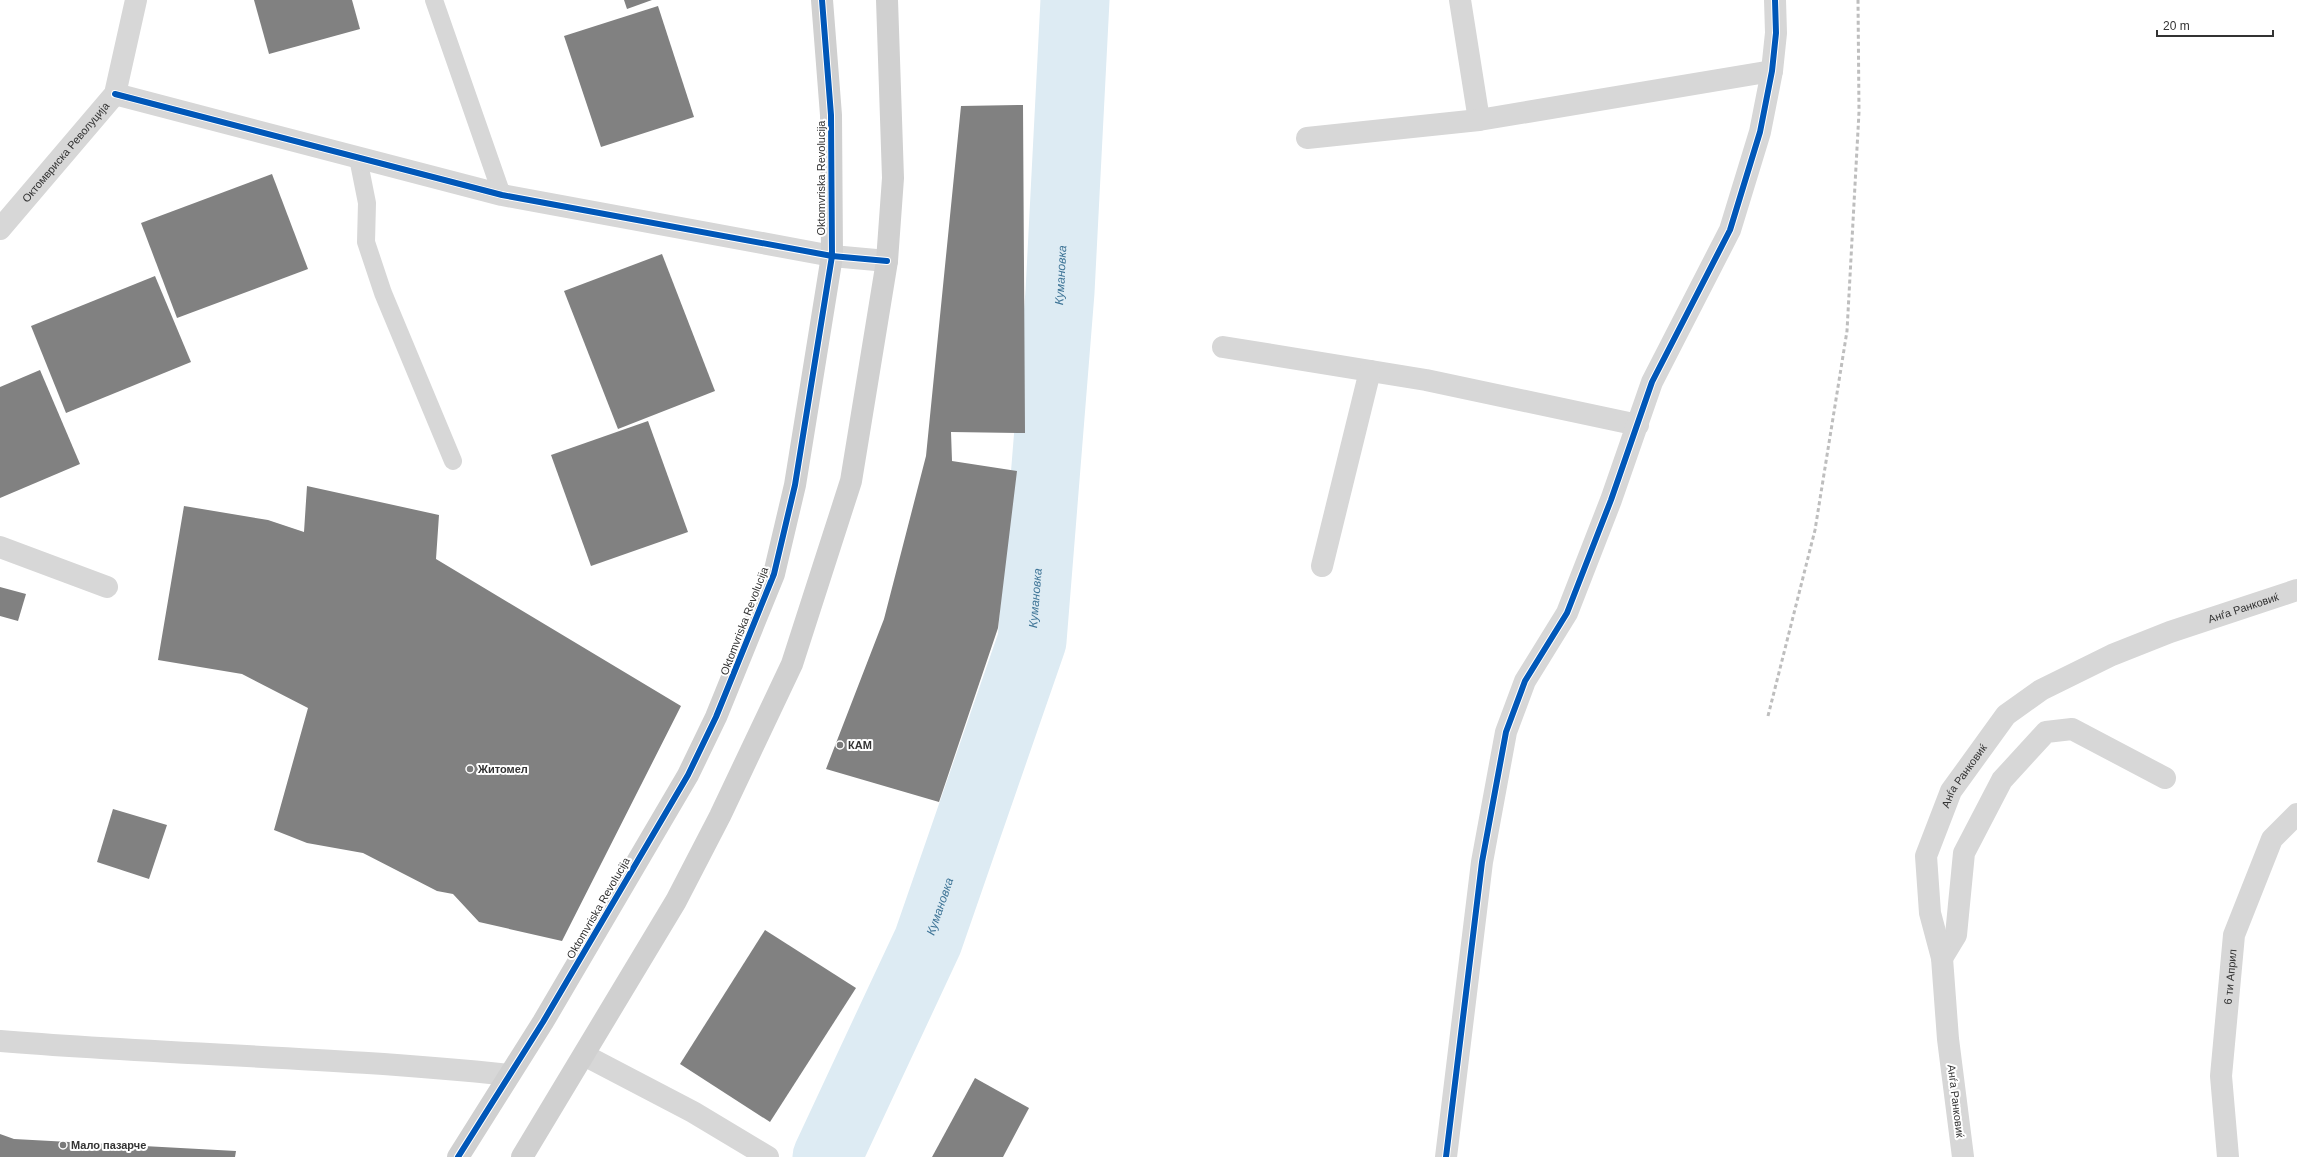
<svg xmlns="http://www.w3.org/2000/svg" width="2297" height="1157" font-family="Helvetica,sans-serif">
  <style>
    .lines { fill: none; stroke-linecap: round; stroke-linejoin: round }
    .river { stroke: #ddebf3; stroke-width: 69 }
    .building { fill: #818181 }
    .lane { stroke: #d7d7d7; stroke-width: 18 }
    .street { stroke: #d7d7d7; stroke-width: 22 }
    .secondary { stroke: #d0d0d0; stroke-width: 22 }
    .rail { stroke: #bebebe; stroke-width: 3; stroke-dasharray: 4 3; stroke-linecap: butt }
    .cycleway-casing { stroke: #fff; stroke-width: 8 }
    .cycleway { stroke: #0057b8; stroke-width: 6 }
    .poi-dot { fill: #7a7a7a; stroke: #fff; stroke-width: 1.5 }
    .labels { text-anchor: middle; stroke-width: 4; stroke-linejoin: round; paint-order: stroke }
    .street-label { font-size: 11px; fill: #333; stroke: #fff }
    .poi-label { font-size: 11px; font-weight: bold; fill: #333; stroke: #fff; text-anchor: start }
    .water-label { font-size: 12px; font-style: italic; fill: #3f7597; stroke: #fff }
  </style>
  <rect width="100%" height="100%" fill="#fff"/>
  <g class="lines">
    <path class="river" id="s1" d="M827,1157L928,941L1032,641L1060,292L1075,0"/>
  </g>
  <g class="building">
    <polygon points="254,0 352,0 360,29 269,54"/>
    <polygon points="624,0 652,0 627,9"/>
    <polygon points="658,6 694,117 601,147 564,36"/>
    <polygon points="1023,105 1025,433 951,432 952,461 1017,471 998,628 939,802 826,769 884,619 926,456 961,106"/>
    <polygon points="272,174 308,269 177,318 141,223"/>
    <polygon points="662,254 715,391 618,429 564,291"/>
    <polygon points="155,276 191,362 66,413 31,326"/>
    <polygon points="40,370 80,464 0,498 0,387"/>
    <polygon points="648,421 688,532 591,566 551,455"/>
    <polygon points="307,486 439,515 436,559 681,706 562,941 479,922 453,894 437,891 363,853 307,843 274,830 308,708 242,674 158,660 184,506 268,520 304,532"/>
    <polygon points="0,587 26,594 18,621 0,616"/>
    <polygon points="113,809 167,825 149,879 97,862"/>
    <polygon points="765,930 856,988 770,1122 680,1064"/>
    <polygon points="975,1078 1029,1108 1003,1157 932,1157"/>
    <polygon points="0,1134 14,1139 236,1151 235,1157 0,1157"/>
  </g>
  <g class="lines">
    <g class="lane">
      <polyline points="434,0 502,195"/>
      <polyline points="358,158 367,203 366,242 383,293 453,461"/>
    </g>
    <g class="street">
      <polyline points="1460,0 1479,120"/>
      <polyline points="115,94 502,195 832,256 887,261"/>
      <polyline points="1307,138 1479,120 1772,71"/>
      <path id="s2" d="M0,229L115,94L136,0"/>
      <polyline points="1223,347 1426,380 1638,425"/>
      <polyline points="0,547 107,587"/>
      <polyline points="1322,566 1370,371"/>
      <polyline points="1942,958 1956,935 1964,853 2002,780 2046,732 2072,729 2165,778"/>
      <path d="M0,1041C170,1055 340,1057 509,1075"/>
      <polyline points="584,1055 693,1112 768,1157"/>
      <polyline points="1446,1157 1482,862 1506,732 1525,681 1567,613 1611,500 1652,382 1730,230 1760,132 1772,71 1776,33 1775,0"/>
      <path id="s3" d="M1963,1157L1948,1039L1942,958L1930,913L1926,856L1951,791L2006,715L2041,690L2112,655L2170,632L2297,590"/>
      <path id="s4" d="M2228,1157L2221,1076L2234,935L2272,839L2297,814"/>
    </g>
    <g class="secondary">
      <polyline points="458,1157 543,1022 688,775 716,717 774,574 795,485 832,256 831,115 822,0"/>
      <polyline points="522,1157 676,901 720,816 792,664 851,481 887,261 893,178 887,0"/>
    </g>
    <polyline class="rail" points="1768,716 1815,530 1847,331 1859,112 1858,0"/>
    <defs>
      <g id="cycleway">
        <polyline points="115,94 502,195 832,256 887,261"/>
        <polyline points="458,1157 543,1022 688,775 716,717 774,574 795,485 832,256 831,115 822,0"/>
        <polyline points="1446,1157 1482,862 1506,732 1525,681 1567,613 1611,500 1652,382 1730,230 1760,132 1772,71 1776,33 1775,0"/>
      </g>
    </defs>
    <use href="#cycleway" class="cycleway-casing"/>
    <use href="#cycleway" class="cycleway"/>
  </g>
  <g class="poi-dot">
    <circle cx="840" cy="745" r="4"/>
    <circle cx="470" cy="769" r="4"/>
    <circle cx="63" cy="1145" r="4"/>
  </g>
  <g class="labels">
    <g class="street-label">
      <text dy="4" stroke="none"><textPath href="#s2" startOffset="101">Октомвриска Револуција</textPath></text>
      <text transform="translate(821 178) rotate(-90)" y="4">Oktomvriska Revolucija</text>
      <text dy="4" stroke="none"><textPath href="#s3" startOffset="729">Анѓа Ранковиќ</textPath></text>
      <text transform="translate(744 621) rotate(-69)" y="4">Oktomvriska Revolucija</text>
      <text dy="4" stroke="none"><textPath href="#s3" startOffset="393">Анѓа Ранковиќ</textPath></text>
      <text transform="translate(598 908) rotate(-60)" y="4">Oktomvriska Revolucija</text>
      <text dy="4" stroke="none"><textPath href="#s4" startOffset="181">6 ти Април</textPath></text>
      <text transform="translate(1956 1101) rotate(83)" y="4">Анѓа Ранковиќ</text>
    </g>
    <g class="poi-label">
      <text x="848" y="749">КАМ</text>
      <text x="478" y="773">Житомел</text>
      <text x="71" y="1149">Мало пазарче</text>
    </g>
    <g class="water-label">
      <text dy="4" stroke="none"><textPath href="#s1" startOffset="923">Кумановка</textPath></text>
      <text dy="4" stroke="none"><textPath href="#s1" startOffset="599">Кумановка</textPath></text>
      <text dy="4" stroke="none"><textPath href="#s1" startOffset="275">Кумановка</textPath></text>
    </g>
  </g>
  <path d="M2157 30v6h116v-6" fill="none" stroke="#333333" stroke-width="2"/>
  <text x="2163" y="30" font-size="12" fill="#333333" stroke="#ffffff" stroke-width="3" paint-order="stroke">20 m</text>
</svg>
